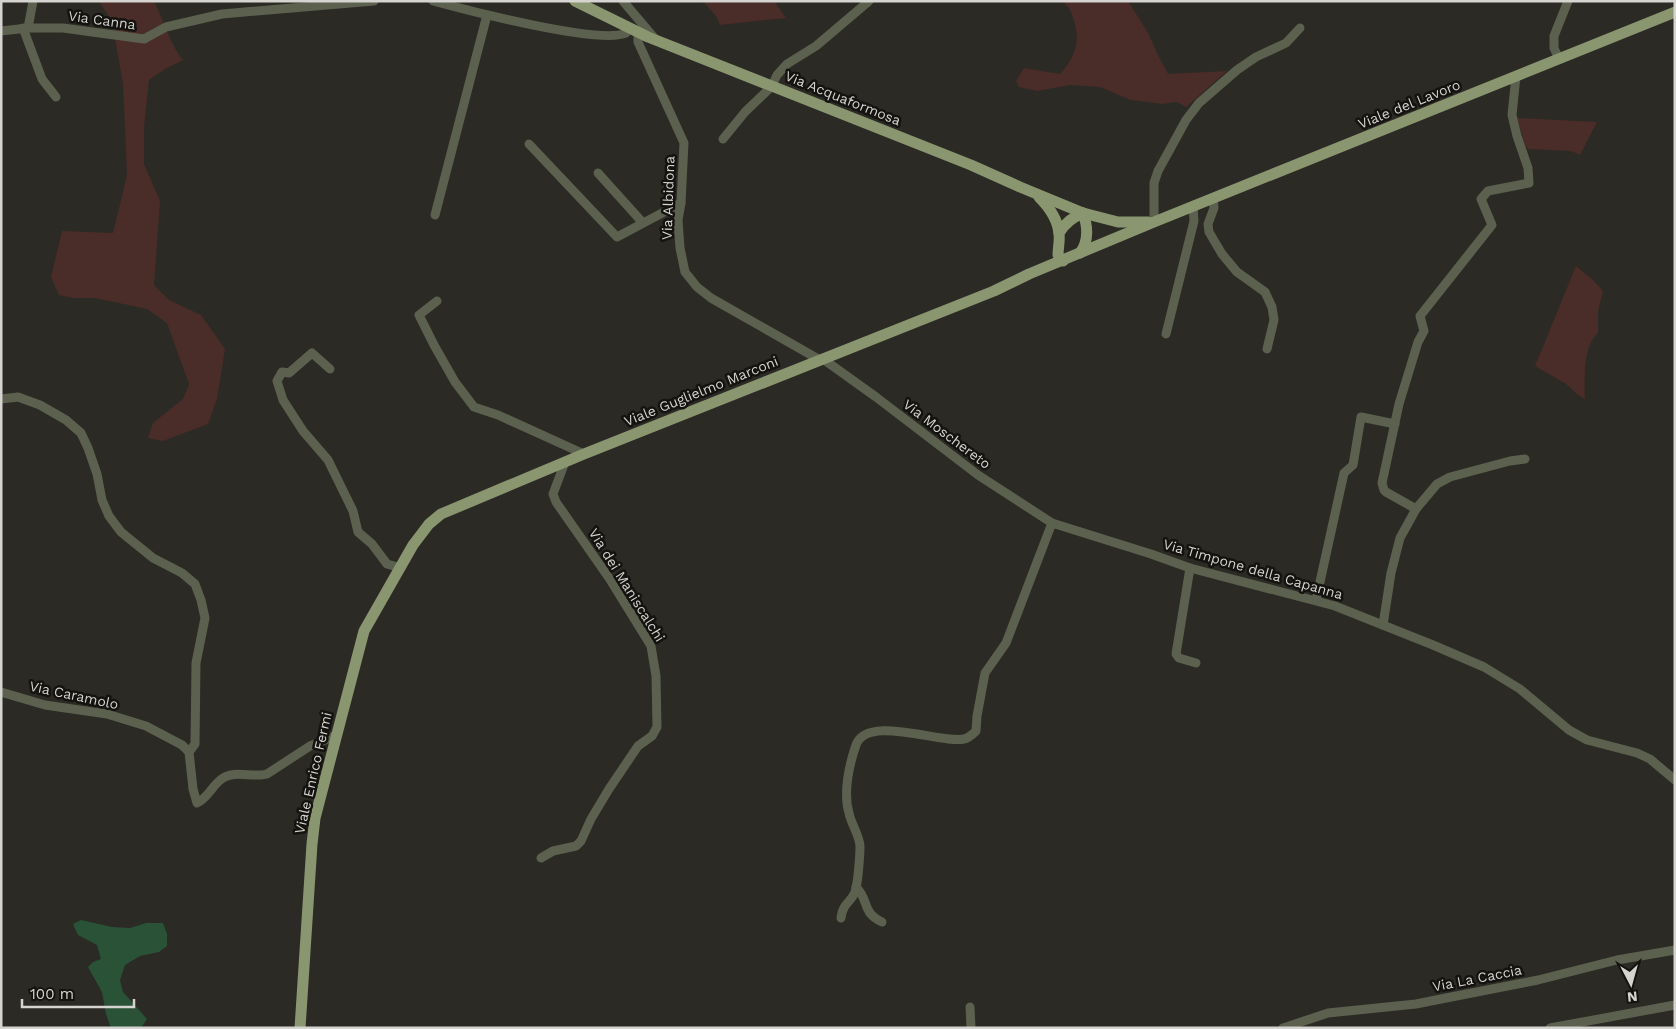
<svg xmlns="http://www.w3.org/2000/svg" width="1676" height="1029" font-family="'Work Sans',sans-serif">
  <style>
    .green { fill: #4a2c28 }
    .water { fill: #295237 }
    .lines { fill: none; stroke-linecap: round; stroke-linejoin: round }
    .minor { stroke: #5b614e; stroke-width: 9 }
    .major { stroke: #8a9670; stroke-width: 11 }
    .labels { text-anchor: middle; stroke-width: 5; stroke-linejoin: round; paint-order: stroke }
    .street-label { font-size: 14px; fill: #d5d4d0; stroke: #141310 }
  </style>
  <rect width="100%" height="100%" fill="#2c2a24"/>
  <g class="green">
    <path d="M99,1H154C163,19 171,46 183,60L165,69L149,80L144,127V164L160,201L154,285L169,300L201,315L225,349L217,399L208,424L163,441L148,438L153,423L183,399L189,384L167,323L147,309L95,298H73L59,295L51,277L62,231L113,233L127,175L123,84L112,21Z"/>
    <polygon points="703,1 774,1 786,18 720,25 716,16"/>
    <path d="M1062,1H1128L1148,33L1159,57L1168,74L1227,71L1186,107L1177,102L1162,104L1131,100L1100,87L1070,85L1037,91L1019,87L1016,81L1024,68L1060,74C1074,59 1081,42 1074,21C1071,12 1070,7 1062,1Z"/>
    <polygon points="1517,118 1597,122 1580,155 1571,151 1528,149 1525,145"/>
    <path d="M1576,266L1594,281L1603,291L1598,311V333C1582,347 1585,380 1585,399L1578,395L1566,384L1535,366Z"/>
  </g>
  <polygon class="water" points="81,920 112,927 130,928 146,923 163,923 167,934 167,946 159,952 140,956 125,965 120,980 123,992 147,1019 141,1028 111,1028 106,1014 102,992 88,967 93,962 101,959 97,945 78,935 73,924"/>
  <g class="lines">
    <g class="minor">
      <path d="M433,1C466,10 600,45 626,33L628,27"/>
      <polyline points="623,1 656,40"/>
      <polyline points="23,28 42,79 56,97"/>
      <polyline points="28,28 33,1"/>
      <polyline points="1,31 28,28 63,28 144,39 166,27 222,14 374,1"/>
      <polyline points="638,32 638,42 684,143 681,203 678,220 680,248 685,272 697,287 711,298 820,360"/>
      <polyline points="1559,59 1554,48 1554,36 1568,1"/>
      <polyline points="723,139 745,112 772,86 777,75 787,64 816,46 869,1"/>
      <polyline points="529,144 617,237 681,203"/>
      <polyline points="598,173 643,223"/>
      <polyline points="1213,198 1214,208 1208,224 1209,232 1222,254 1237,272 1265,292 1272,307 1274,320 1267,349"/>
      <polyline points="435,215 487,15"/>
      <polyline points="1154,222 1154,183 1158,171 1186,120 1199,103 1237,70 1256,57 1286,43 1300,28"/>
      <polyline points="437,301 419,315 434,345 455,382 474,407 498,415 584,454"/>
      <polyline points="1166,334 1194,221 1193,206"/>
      <polyline points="823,359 876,397 978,475 1052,523 1151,554 1190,568 1335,606 1433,645 1484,667 1520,689 1569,730 1587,740 1637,753 1650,759 1675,780"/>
      <polyline points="330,369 312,353 289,373 282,372 277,381 283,400 303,431 328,460 353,511 358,532 372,544 387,564 401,568"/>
      <polyline points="1,399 18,397 40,405 66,420 81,433 88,448 97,474 102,500 109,516 121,532 153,558 182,573 195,584 201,600 205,618 196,663 195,744 189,752"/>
      <polyline points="1416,509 1386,492 1384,490 1382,483 1399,404 1418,342 1424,331 1420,316 1492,225 1481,199 1488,191 1529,183 1528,168 1517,136 1512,115 1516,76"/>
      <polyline points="1190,568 1176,654 1179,658 1196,663"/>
      <polyline points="1316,600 1344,473 1353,465 1361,417 1395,424"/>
      <polyline points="1383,625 1391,573 1400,538 1416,509 1437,484 1450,477 1510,461 1525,459"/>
      <path d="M1,692L45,705L107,714L146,726L182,745L189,752L193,789L197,803C209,797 212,785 223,778C234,770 254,778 267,774L310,746L337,735"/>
      <polyline points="541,858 553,851 576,846 581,841 591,819 609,789 638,746 652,736 657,727 656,676 651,646 609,578 556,502 553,494 565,462"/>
      <path d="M856,887C870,901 861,912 882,922"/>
      <path d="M841,918C843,902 851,903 855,892C858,883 860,855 860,846C859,834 851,824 849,813C843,793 849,765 856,745C867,714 941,744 964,739C969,738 973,734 976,731L977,716L985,673L1006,643L1052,523"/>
      <polyline points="970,1007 971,1028"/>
      <polyline points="1283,1028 1328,1013 1416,1004 1446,998 1538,980 1617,960 1675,950"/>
      <polyline points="1550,1028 1675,1005"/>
    </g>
    <g class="major">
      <polyline points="575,1 648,37 971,165 1020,187 1083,213 1118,222 1148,222"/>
      <path d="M1039,197C1049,207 1058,220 1059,234C1060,241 1058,248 1058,255L1063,261"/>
      <path d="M1059,233C1065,223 1072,218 1083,213"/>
      <path d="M1080,253C1089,241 1088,227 1083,213"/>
      <polyline points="300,1028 312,844 315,818 364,631 413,545 429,524 441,514 584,454 994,291 1029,274 1154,222 1675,12"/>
    </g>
  </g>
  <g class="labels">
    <g class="street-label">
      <text transform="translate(102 20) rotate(8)" y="5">Via Canna</text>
      <text transform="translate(843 98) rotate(22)" y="5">Via Acquaformosa</text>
      <text transform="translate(1409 104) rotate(-22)" y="5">Viale del Lavoro</text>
      <text transform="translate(668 198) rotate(-88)" y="5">Via Albidona</text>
      <text transform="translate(701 391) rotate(-22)" y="5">Viale Guglielmo Marconi</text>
      <text transform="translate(947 434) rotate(37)" y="5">Via Moschereto</text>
      <text transform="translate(1253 569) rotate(16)" y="5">Via Timpone della Capanna</text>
      <text transform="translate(627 585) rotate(58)" y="5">Via dei Maniscalchi</text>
      <text transform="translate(74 695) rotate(12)" y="5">Via Caramolo</text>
      <text transform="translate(313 773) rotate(-77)" y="5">Viale Enrico Fermi</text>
      <text transform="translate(1477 978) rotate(-11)" y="5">Via La Caccia</text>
    </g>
  </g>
  <rect width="1676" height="1029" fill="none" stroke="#d5d4d0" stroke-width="5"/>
  <g transform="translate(1631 984) rotate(174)" stroke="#141310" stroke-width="4" paint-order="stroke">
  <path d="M0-4L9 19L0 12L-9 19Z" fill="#d5d4d0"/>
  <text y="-8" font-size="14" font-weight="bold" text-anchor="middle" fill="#d5d4d0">N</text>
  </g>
  <path d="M22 999v8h112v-8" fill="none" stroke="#d5d4d0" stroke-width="2.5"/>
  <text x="30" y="999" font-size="15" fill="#d5d4d0" stroke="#141310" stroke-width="4" paint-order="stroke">100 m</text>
</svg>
